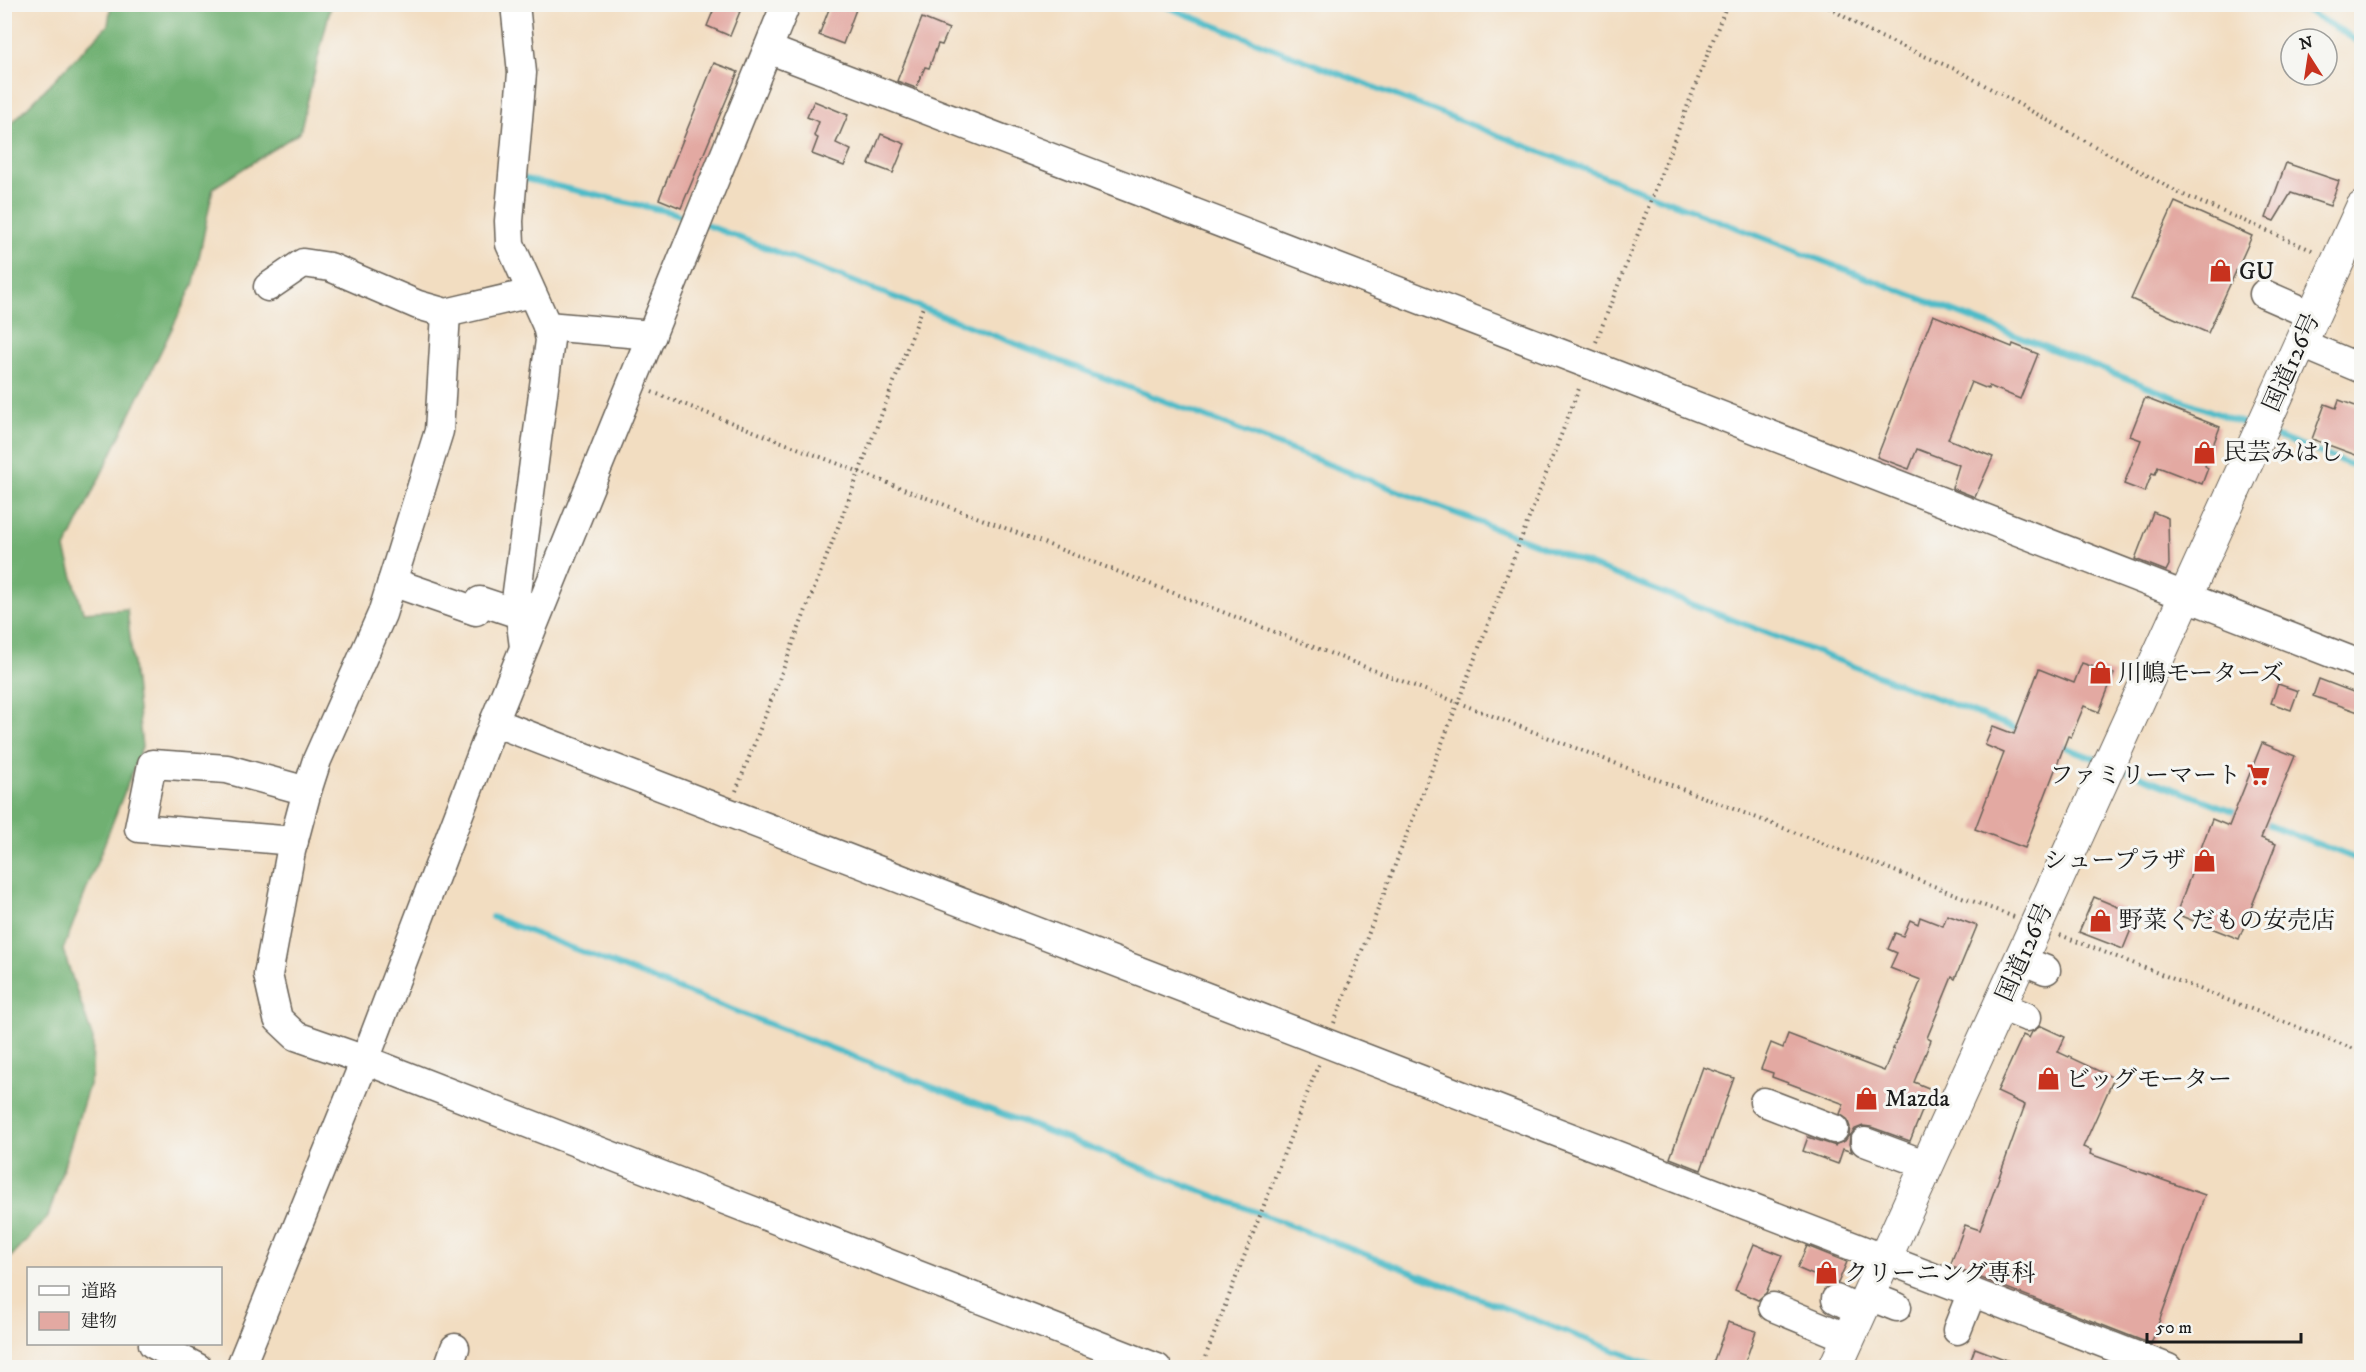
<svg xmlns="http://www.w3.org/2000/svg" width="2366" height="1372" font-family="'IM FELL DW Pica','Noto Serif JP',serif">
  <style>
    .forest { fill: #6fb072; stroke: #466647; stroke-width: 1.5 }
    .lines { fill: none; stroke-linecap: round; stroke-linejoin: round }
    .stream { stroke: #4ebbc8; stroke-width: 6 }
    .building { fill: #e3a9a2 }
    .minor-casing { stroke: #676056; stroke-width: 31 }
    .highway-casing { stroke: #676056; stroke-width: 35 }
    .path { stroke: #676056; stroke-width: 4; stroke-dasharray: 1.5 4.5; stroke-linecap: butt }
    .minor { stroke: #fff; stroke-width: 28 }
    .highway { stroke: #fff; stroke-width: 33 }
    .labels { text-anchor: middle; stroke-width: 6; stroke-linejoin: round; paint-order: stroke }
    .poi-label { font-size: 24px; fill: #1c1c1c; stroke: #f6f6f2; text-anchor: start }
    .street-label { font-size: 24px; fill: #1c1c1c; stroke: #f6f6f2 }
  </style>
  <rect width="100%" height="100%" fill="#f6f6f2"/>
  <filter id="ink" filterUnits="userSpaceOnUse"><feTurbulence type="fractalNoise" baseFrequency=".0167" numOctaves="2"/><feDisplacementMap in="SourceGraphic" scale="12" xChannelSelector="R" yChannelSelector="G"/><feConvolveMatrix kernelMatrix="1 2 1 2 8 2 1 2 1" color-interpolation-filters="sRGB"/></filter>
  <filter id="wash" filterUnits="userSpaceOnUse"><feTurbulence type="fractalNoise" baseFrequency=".008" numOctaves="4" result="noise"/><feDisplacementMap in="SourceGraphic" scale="24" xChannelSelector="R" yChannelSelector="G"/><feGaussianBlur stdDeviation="1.35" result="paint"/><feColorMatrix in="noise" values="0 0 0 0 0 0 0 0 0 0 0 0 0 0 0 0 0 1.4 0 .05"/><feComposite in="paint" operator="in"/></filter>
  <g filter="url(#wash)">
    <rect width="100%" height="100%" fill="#f2ddc1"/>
    <polygon class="forest" points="111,5 331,5 300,132 213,188 194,283 65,549 83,612 127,609 142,747 63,950 93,1039 92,1075 48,1217 5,1263 5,130 108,25"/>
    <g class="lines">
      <g class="stream">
        <polyline points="1159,4 2252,427"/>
        <polyline points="2296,4 2362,44"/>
        <polyline points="521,178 674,213 689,219"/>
        <polyline points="704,224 2022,731"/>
        <polyline points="2270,434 2362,469"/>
        <polyline points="2057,744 2101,761"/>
        <polyline points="2119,768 2241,814"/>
        <polyline points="2261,822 2362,861"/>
        <polyline points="492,917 1660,1368"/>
      </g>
    </g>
    <g id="blocks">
      <g class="building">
        <polygon points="716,4 743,4 730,36 707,26"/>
        <polygon points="831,4 858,4 843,44 819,35"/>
        <polygon points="922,18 949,29 942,45 938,44 929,68 925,67 916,88 897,81"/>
        <polygon points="714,63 738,72 681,208 659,199"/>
        <polygon points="814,101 848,115 836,143 851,150 844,166 812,154 818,138 814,136 819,122 807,117"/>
        <polygon points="881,134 905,144 893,173 869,164"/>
        <polygon points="2286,163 2339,181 2330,206 2291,193 2274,221 2266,218"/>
        <polygon points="2175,202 2252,236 2208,333 2131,299"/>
        <polygon points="1933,315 2012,347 2013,344 2038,354 2020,399 1989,386 1988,389 1971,382 1948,439 1993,457 1975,497 1952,488 1959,465 1917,449 1909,469 1877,457"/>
        <polygon points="2145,398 2220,427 2205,466 2208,468 2202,484 2158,467 2155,474 2152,473 2145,492 2124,484 2141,440 2130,436"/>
        <polygon points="2339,400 2361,408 2361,457 2312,439 2325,404 2336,408"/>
        <polygon points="2153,512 2168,518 2169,565 2166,571 2135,559"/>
        <polygon points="2082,663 2114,674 2099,712 2084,706 2071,737 2068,736 2025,848 1975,829 2004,753 1985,745 1993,726 2014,734 2039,669 2074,683"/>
        <polygon points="2319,679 2361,695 2361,713 2313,696"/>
        <polygon points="2278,684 2298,691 2291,710 2271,703"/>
        <polygon points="2262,743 2295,756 2261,838 2276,844 2239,939 2176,914 2212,819 2229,826"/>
        <polygon points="2094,897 2137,915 2123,949 2079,932"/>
        <polygon points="1947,915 1977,926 1955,979 1952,977 1927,1038 1931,1040 1914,1082 1931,1089 1910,1141 1871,1127 1863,1126 1855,1129 1850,1136 1849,1144 1852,1152 1843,1149 1838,1164 1803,1151 1808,1137 1836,1146 1834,1145 1845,1141 1849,1135 1850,1127 1847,1119 1840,1114 1844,1104 1772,1077 1773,1073 1761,1069 1771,1043 1783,1048 1788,1034 1884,1071 1921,980 1890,968 1897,953 1888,949 1895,933 1903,936 1910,920 1918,924 1920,917 1943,926"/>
        <polygon points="2041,1026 2065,1037 2058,1052 2114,1078 2083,1147 2091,1150 2090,1154 2205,1195 2151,1344 1950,1266 1965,1225 1980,1230 2025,1105 1997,1092 2023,1035 2029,1038 2032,1032"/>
        <polygon points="1703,1067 1734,1078 1701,1170 1670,1158"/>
        <polygon points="1754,1244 1782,1255 1766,1293 1758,1300 1735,1290"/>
        <polygon points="1807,1246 1847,1262 1838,1283 1832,1283 1797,1268"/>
        <polygon points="1728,1322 1756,1331 1743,1368 1711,1368"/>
        <polygon points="1975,1348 2023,1366 2023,1368 1968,1368"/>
      </g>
    </g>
  </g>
  <g filter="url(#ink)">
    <use href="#blocks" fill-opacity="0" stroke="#676056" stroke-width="1.5"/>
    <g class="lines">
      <defs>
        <g id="minor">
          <polyline points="515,4 522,73 509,221 510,244 547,326 550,340 517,592 524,647"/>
          <polyline points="768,49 1588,364 2362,665"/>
          <polyline points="268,287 303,263 330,267 418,305 446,313 531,293"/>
          <polyline points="2264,294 2312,315"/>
          <polyline points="446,313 439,431 382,614 317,760 307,791 291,851 268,975 278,1019 296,1036 365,1060 1157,1368"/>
          <polyline points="547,326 652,335"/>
          <polyline points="2300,343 2362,369"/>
          <polyline points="392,582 476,611 480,601 519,614"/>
          <polyline points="494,722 2168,1368"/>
          <polyline points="294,841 139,828 152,764 227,769 307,791"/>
          <polyline points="2021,960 2046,970"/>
          <polyline points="2000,1006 2027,1017"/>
          <polyline points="1764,1102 1834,1129"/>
          <polyline points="1865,1142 1927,1165"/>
          <polyline points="1867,1295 1897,1307"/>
          <polyline points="1836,1299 1860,1311"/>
          <polyline points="1773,1307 1848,1338"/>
          <polyline points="1957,1330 1972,1292"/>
          <polyline points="153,1344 198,1368"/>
          <polyline points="240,1368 365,1060 494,722 786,4"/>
          <polyline points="448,1368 455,1348"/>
        </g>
        <polyline id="highway" points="1835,1368 2362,208"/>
      </defs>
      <use href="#minor" class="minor-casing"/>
      <use href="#highway" class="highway-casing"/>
      <g class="path">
        <polyline points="1824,4 1867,31 1959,71 2179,193 2314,251"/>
        <polyline points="1596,342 1727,4"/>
        <polyline points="652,392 2014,917"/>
        <polyline points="736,791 923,307"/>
        <polyline points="2060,935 2362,1052"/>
        <polyline points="1334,1023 1580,386"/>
        <polyline points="1201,1368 1319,1063"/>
      </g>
      <use href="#minor" class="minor"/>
      <use href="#highway" class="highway"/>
    </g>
  </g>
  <defs>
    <symbol id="shop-bare" viewBox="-9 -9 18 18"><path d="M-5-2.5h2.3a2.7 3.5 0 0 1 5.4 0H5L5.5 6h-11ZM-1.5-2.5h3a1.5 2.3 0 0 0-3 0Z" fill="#c8321e" stroke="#f6f6f2" stroke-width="2.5" paint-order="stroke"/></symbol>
    <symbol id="supermarket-bare" viewBox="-9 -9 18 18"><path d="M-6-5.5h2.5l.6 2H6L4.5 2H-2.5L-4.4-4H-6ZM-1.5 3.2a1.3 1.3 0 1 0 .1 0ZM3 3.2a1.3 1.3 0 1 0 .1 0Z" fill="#c8321e" stroke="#f6f6f2" stroke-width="2.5" paint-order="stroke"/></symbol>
  </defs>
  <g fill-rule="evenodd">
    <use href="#shop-bare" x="2204" y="254" width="33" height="33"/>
    <use href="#shop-bare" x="2188" y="436" width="33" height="33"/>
    <use href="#shop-bare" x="2084" y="656" width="33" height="33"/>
    <use href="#supermarket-bare" x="2242" y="758" width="33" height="33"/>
    <use href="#shop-bare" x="2188" y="844" width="33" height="33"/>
    <use href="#shop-bare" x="2084" y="904" width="33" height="33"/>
    <use href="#shop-bare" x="2032" y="1062" width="33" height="33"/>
    <use href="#shop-bare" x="1850" y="1082" width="33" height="33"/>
    <use href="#shop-bare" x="1810" y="1256" width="33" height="33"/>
  </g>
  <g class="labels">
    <g class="poi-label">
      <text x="2239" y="279">GU</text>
      <text x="2223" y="460">民芸みはし</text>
      <text x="2118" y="681">川嶋モーターズ</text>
      <text x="2241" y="783" text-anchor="end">ファミリーマート</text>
      <text x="2186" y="868" text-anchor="end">シュープラザ</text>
      <text x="2119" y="928">野菜くだもの安売店</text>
      <text x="2066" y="1087">ビッグモーター</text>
      <text x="1885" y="1106">Mazda</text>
      <text x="1844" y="1281">クリーニング専科</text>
    </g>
    <g class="street-label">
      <text transform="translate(2291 362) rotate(-66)" y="8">国道126号</text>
      <text transform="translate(2024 952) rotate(-66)" y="8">国道126号</text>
    </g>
  </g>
  <rect width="2366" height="1372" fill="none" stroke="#f6f6f2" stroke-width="24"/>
  <rect x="27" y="1267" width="195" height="78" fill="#f6f6f2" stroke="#9f9f9c" stroke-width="1.5"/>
  <rect x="39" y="1286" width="30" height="9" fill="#ffffff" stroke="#9f9f9c" stroke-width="1.5"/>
  <text x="81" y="1297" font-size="18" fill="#1c1c1c">道路</text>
  <rect x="39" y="1312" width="30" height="18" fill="#e3a9a2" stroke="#9f9f9c" stroke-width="1.5"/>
  <text x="81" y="1327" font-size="18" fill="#1c1c1c">建物</text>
  <g transform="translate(2309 57) rotate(348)"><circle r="28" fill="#f6f6f2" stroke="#9f9f9c" stroke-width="1.5"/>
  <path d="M0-4.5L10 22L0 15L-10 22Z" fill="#c8321e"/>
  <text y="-9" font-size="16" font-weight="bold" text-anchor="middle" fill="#1c1c1c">N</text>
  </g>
  <path d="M2147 1333v9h154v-9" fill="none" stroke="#1c1c1c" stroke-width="3"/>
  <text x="2156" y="1333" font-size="18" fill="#1c1c1c" stroke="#f6f6f2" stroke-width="4.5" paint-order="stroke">50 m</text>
</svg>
